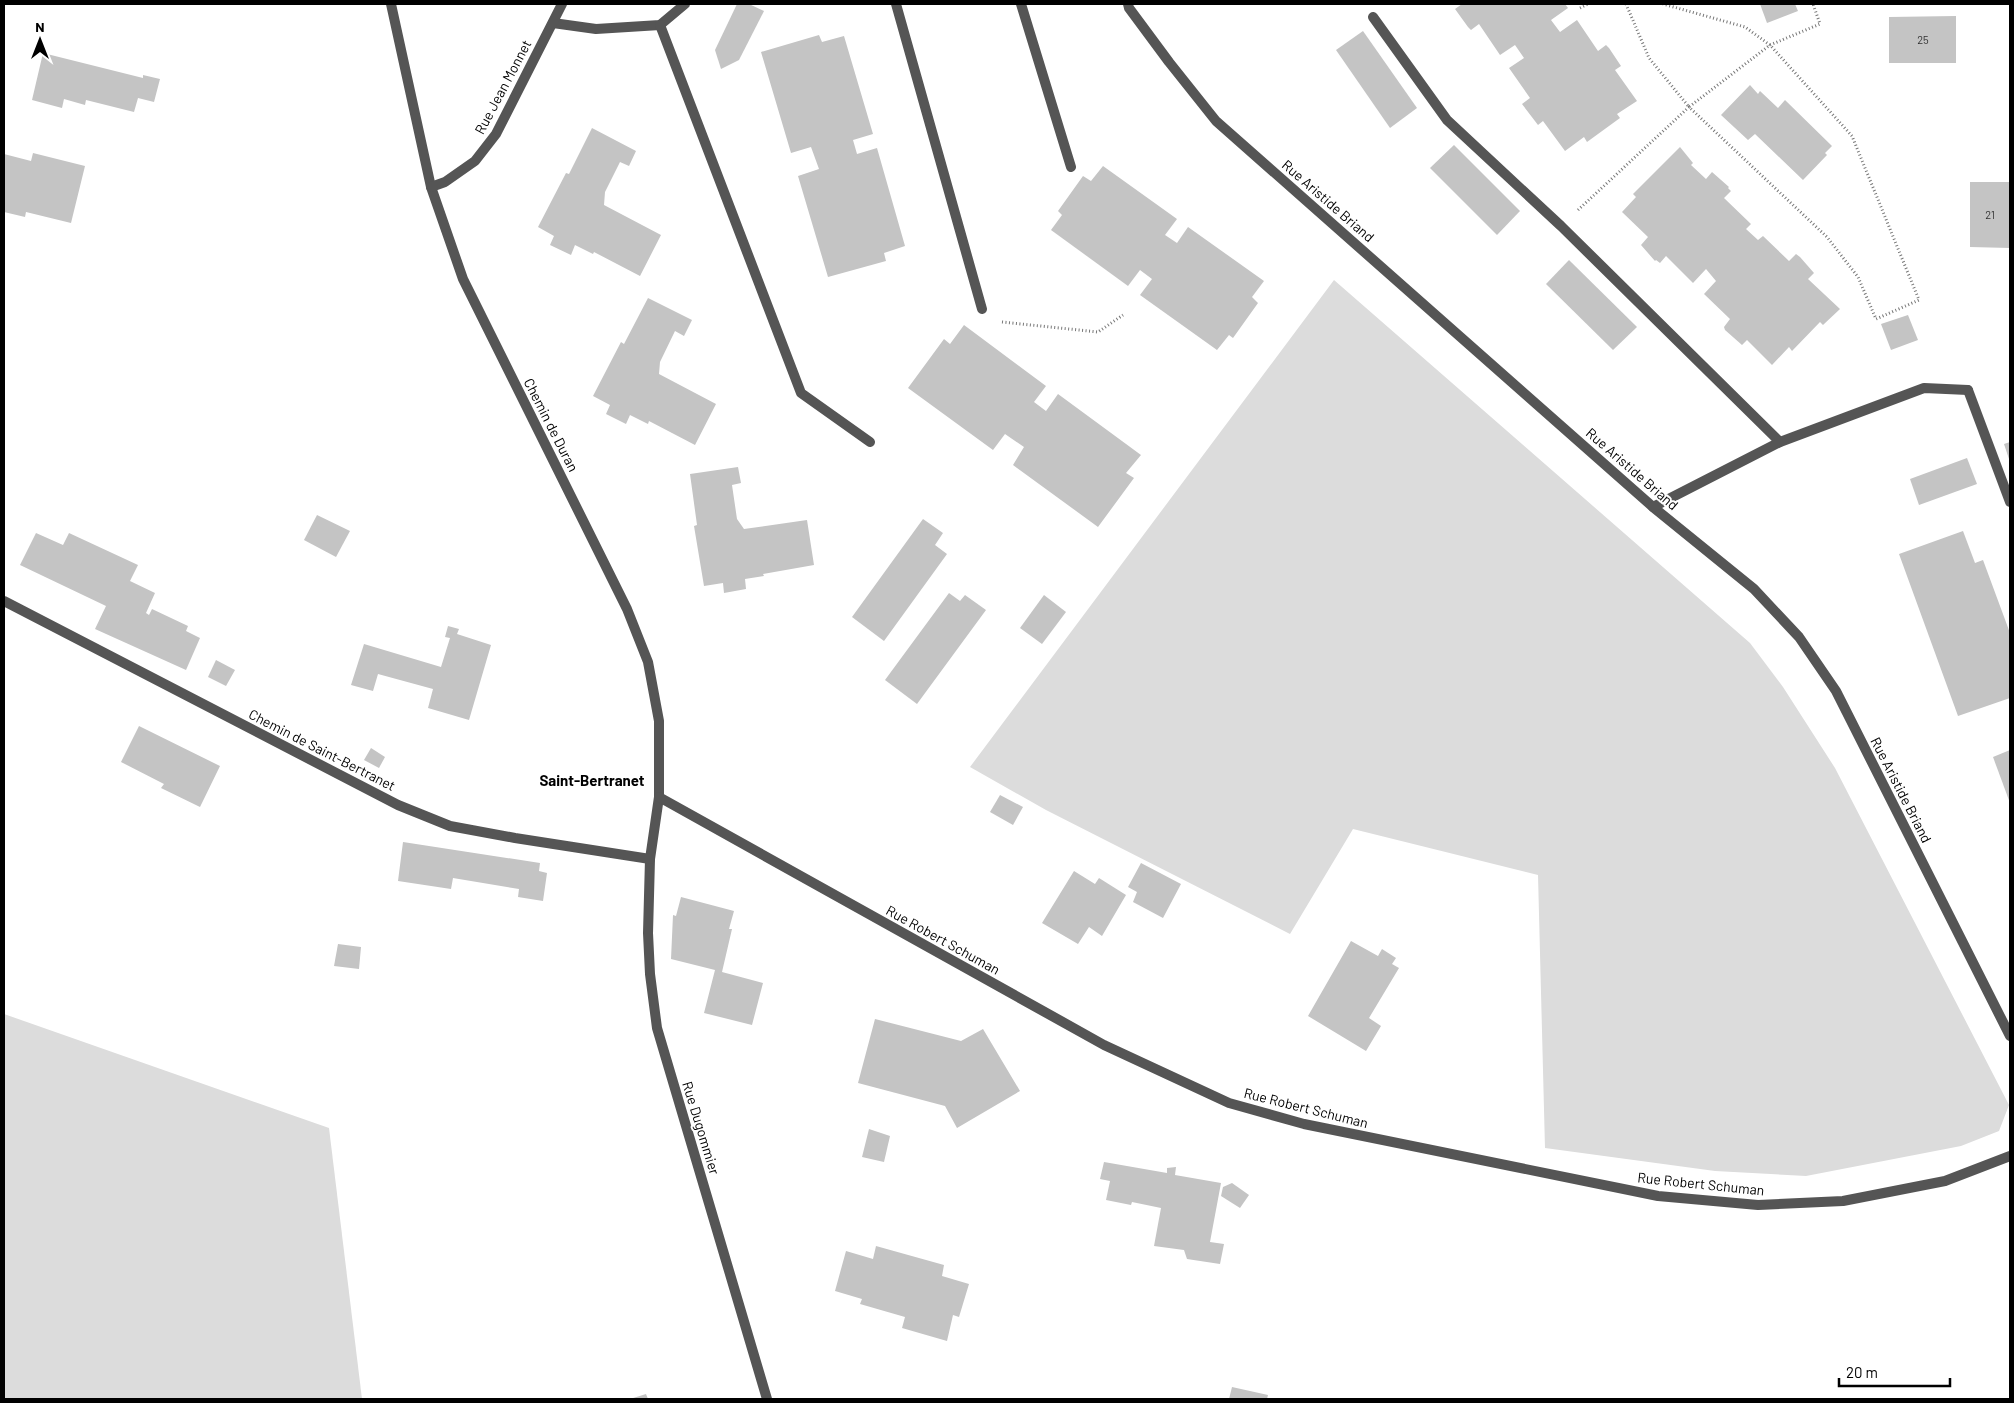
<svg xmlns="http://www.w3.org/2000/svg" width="2014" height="1403" font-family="Barlow,sans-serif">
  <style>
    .green { fill: #dcdcdc }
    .building { fill: #c4c4c4 }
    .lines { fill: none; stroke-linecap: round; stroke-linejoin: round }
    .path { stroke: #777; stroke-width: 3; stroke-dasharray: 1 2.5; stroke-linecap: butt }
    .lane { stroke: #555; stroke-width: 10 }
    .street { stroke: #555; stroke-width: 10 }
    .labels { text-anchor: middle; stroke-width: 4; stroke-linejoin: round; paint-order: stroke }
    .number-label { font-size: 11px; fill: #313131 }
    .street-label { font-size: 14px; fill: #000; stroke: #fff }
    .neighbourhood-label { font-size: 15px; font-weight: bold; fill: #000; stroke: #fff }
  </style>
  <rect width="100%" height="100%" fill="#fff"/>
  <g class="green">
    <polygon points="1334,280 1750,643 1783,687 1835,768 2009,1105 1999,1131 1961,1146 1806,1176 1715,1171 1545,1148 1538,875 1353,829 1290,934 1046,810 970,767"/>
    <polygon points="4,1014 329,1128 362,1399 4,1399"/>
  </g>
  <g class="building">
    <polygon points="737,4 749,4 764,11 739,60 721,69 715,50"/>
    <polygon points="1462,4 1565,4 1568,8 1551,20 1560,32 1577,20 1598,51 1606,45 1609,48 1621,66 1615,70 1637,101 1617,114 1620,118 1587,142 1584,137 1565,151 1543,121 1538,125 1522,104 1530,98 1509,68 1524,58 1515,45 1500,55 1479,24 1471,30 1468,27 1455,9"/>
    <polygon points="1760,4 1795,4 1798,11 1767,23"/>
    <polygon points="1956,16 1956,63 1889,63 1889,17"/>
    <polygon points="1363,31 1417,108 1390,128 1336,50"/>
    <polygon points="819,35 822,42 844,36 873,134 853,140 857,154 877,148 905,246 884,253 886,261 828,277 798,176 819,169 811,147 791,153 761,52"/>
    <polygon points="43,53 143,78 143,75 160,79 154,102 138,98 134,112 86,100 85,105 64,99 62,108 32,100"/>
    <polygon points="1750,85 1758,94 1760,91 1778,108 1785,100 1832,146 1825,153 1827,155 1803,180 1755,134 1748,140 1721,115"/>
    <polygon points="592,128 636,151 629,166 620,162 605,192 604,205 661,235 640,276 594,252 593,254 575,245 571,255 550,245 554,236 538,227 566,173 569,174"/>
    <polygon points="1454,145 1520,211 1497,235 1430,168"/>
    <polygon points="1680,147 1693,163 1691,165 1706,179 1712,172 1729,187 1728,188 1731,191 1724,198 1751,224 1746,229 1758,240 1763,236 1789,261 1796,254 1800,257 1814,273 1808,279 1840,309 1823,325 1820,322 1792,351 1789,347 1772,365 1747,340 1742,345 1725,330 1724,327 1730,319 1704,294 1716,281 1706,269 1693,283 1666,256 1660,263 1656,260 1655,261 1641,245 1648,237 1622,212 1636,197 1633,194"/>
    <polygon points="33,153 85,166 71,223 26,212 25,217 4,212 4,154 31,161"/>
    <polygon points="1103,166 1177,219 1165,235 1177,243 1188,227 1264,281 1252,297 1258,303 1233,338 1229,335 1217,350 1140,295 1152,279 1140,270 1128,286 1051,230 1062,215 1058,211 1083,176 1091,181"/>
    <polygon points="1970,182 2010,182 2010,248 1970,247"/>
    <polygon points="1569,260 1637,327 1613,350 1546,284"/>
    <polygon points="648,298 692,320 684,336 675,331 660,362 659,374 716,404 695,445 649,421 648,424 630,415 626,424 606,414 610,405 593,396 621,342 624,344"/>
    <polygon points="1908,315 1918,340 1891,350 1881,324"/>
    <polygon points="964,325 1046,386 1034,402 1046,411 1058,394 1141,455 1126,473 1134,478 1098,527 1013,465 1024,447 1005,434 993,450 908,388 944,339 950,344"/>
    <polygon points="2010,442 2010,462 2004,444"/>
    <polygon points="1967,458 1977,484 1919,505 1910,479"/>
    <polygon points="738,467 741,483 732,485 737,519 744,529 807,520 814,565 763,574 764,576 745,579 746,589 724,593 723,583 704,586 694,526 697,525 690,474"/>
    <polygon points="317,515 350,531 336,557 304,540"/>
    <polygon points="923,519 943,533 935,545 947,554 884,641 852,617"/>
    <polygon points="1963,531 1975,563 1983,560 2010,633 2010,698 1958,716 1899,554"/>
    <polygon points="36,533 63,545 69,533 138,565 130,581 155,593 146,613 149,615 152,609 188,626 186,631 200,638 186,670 95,629 106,606 20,565"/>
    <polygon points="949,593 960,601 965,595 986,610 917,704 885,680"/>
    <polygon points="1044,595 1066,612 1042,644 1020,628"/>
    <polygon points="448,626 459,629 457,634 491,645 469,720 428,708 433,689 378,674 373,691 351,685 364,644 441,667 450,638 445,637"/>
    <polygon points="216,660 235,670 226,686 208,677"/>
    <polygon points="139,726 220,766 200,807 161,788 164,784 121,762"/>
    <polygon points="371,748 385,757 379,768 364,760"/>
    <polygon points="2010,750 2010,803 1993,757"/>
    <polygon points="1000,795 1023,807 1013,825 990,812"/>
    <polygon points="403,842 540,863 539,871 547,873 543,901 518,897 519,889 453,878 451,889 398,881"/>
    <polygon points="1141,863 1181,884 1163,918 1133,902 1137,892 1128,887"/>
    <polygon points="1074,871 1095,884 1099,878 1126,895 1102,936 1089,927 1078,944 1042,923"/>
    <polygon points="681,897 734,911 729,929 732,929 722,972 763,983 752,1025 704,1013 715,970 671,959 673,915 676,916"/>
    <polygon points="1351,941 1378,956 1382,949 1396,958 1392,964 1399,968 1369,1018 1381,1026 1366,1051 1308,1016"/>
    <polygon points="338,944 361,947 359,969 334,966"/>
    <polygon points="875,1019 961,1041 983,1029 1020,1091 957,1128 945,1106 858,1083"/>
    <polygon points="869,1129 890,1136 884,1162 862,1157"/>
    <polygon points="1104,1162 1167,1173 1167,1168 1176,1167 1175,1175 1221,1183 1210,1242 1224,1244 1220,1264 1187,1259 1184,1250 1154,1246 1161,1208 1132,1202 1131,1205 1106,1200 1110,1181 1100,1179"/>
    <polygon points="1232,1183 1249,1195 1240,1208 1221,1196 1223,1187"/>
    <polygon points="876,1246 944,1265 942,1276 969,1284 959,1317 953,1315 947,1341 902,1328 905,1317 860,1304 862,1299 835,1291 846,1251 873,1259"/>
    <polygon points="1232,1387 1268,1395 1267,1399 1229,1399"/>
    <polygon points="646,1394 648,1399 630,1399"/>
  </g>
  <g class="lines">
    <g class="path">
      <polyline points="1626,4 1649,58 1689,107 1770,45 1820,24 1813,4"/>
      <polyline points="1580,8 1588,4"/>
      <polyline points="1578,210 1689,107 1827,237 1858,277 1876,319 1919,300 1852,136 1770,45 1745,27 1663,4"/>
      <polyline points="1002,322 1098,332 1123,315"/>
    </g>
    <g class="lane">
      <polyline points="1373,17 1447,120 1561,226 1780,442"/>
      <polyline points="1968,390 2010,502"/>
    </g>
    <g class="street">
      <polyline points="391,4 431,187 463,279 627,609 648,662 659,721 659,797 650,859 648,933 650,974 657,1028 767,1399"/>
      <polyline points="896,4 982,309"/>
      <polyline points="1021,4 1071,167"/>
      <polyline points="1128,4 1129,8 1169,62 1216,121 1653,507 1754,589 1799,637 1836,691 2010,1036"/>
      <polyline points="553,23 596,29 660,25 685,4"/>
      <polyline points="660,25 801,393 870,442"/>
      <polyline points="431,187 445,182 475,161 496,134 562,4"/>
      <polyline points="1653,507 1780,442 1924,388 1968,390"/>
      <polyline points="4,601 398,805 450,826 515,838 650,859"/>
      <polyline points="659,797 1104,1045 1229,1103 1304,1124 1658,1196 1758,1205 1843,1201 1945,1181 2010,1156"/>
    </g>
  </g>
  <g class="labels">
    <g class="number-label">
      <text x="1923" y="44">25</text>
      <text x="1990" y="219">21</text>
    </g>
    <g class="street-label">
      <text transform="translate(503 87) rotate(-62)" y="5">Rue Jean Monnet</text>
      <text transform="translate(1328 201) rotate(41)" y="5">Rue Aristide Briand</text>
      <text transform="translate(551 425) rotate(63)" y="5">Chemin de Duran</text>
      <text transform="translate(1632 469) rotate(41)" y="5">Rue Aristide Briand</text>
      <text transform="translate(322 750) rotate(27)" y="5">Chemin de Saint-Bertranet</text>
      <text transform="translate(1901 790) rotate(63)" y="5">Rue Aristide Briand</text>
      <text transform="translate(943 940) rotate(29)" y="5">Rue Robert Schuman</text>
      <text transform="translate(1306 1108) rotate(14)" y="5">Rue Robert Schuman</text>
      <text transform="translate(701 1128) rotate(73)" y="5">Rue Dugommier</text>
      <text transform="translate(1701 1184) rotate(6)" y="5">Rue Robert Schuman</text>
    </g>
    <g class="neighbourhood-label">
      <text x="592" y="786">Saint-Bertranet</text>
    </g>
  </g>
  <rect width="2014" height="1403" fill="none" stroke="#000000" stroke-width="10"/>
  <g transform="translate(40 40)" stroke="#ffffff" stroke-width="4" paint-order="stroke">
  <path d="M0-4L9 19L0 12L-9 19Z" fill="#000000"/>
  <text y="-8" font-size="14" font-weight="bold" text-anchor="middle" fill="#000000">N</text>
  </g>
  <path d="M1839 1378v8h111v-8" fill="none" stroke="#000000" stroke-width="2.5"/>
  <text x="1846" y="1378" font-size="15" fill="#000000" stroke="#ffffff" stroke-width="4" paint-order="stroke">20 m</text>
</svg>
